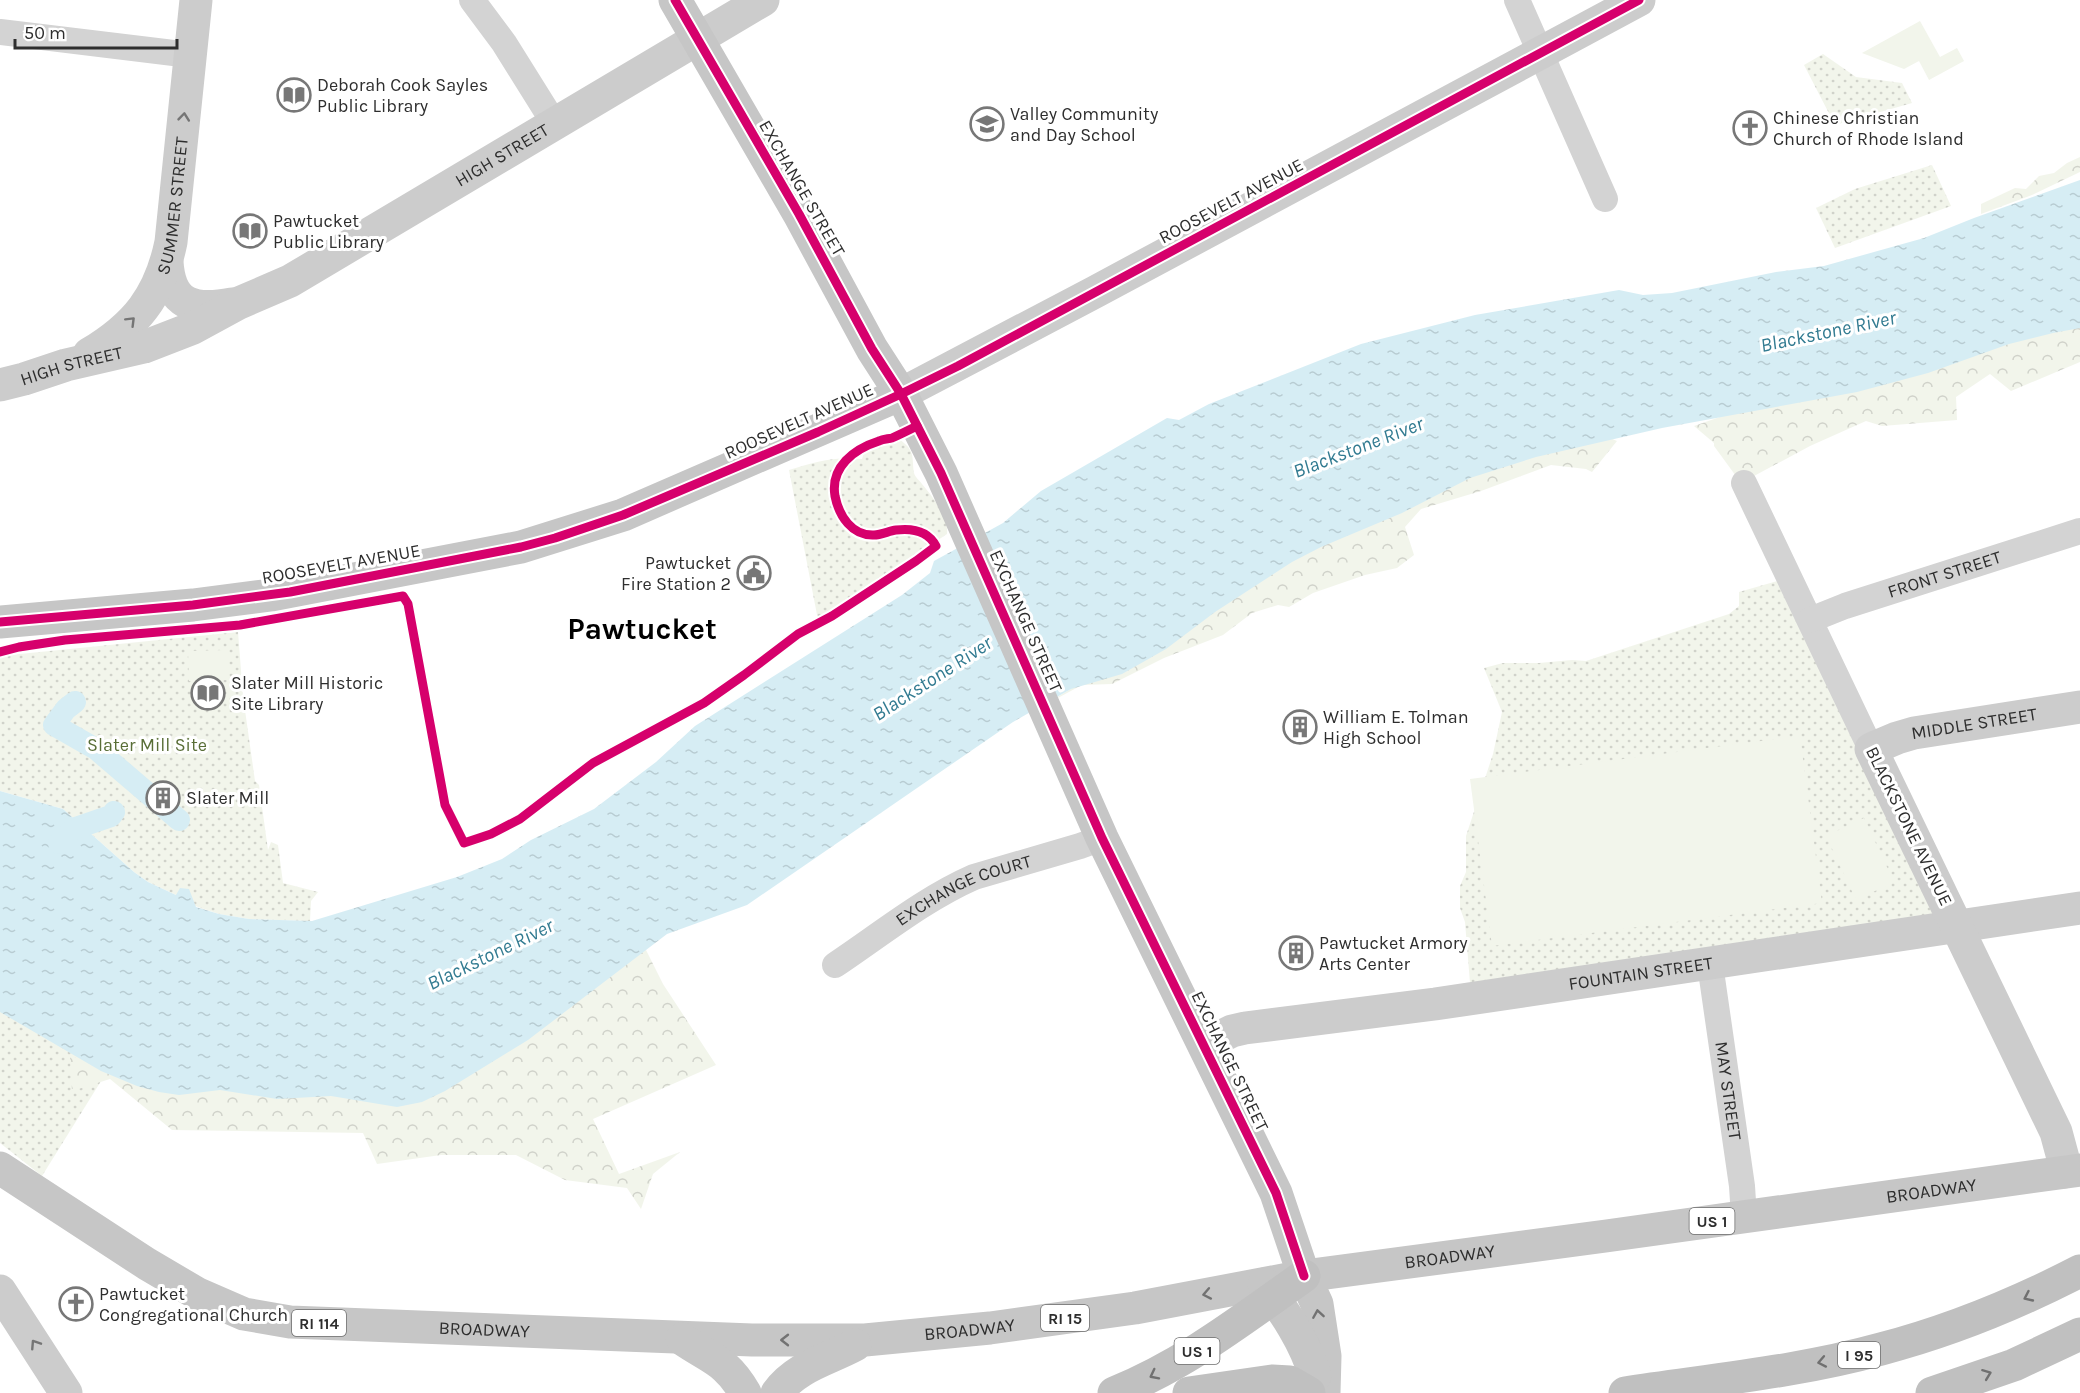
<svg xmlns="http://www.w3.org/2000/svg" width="2080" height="1393" font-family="Karla,sans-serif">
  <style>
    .grass { fill: url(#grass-dots) }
    .forest { fill: url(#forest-crowns) }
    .garden { fill: #f2f5eb }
    .water { fill: url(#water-ripples) }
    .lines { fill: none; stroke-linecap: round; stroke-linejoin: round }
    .canal { stroke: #d6edf4; stroke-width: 22 }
    .street { stroke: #d3d3d3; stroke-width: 26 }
    .secondary { stroke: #ccc; stroke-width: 33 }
    .primary { stroke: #c6c6c6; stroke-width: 33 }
    .highway { stroke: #c0c0c0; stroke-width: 33 }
    .cycleway-casing { stroke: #fff; stroke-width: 13 }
    .cycleway { stroke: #d6006c; stroke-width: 9 }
    .oneway { stroke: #757575 }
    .oneway2 { stroke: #727272 }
    .oneway3 { stroke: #707070 }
    .labels { text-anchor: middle; stroke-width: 6; stroke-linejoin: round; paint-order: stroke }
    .shield { fill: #fff; stroke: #6d6d6d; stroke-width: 1.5 }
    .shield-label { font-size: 16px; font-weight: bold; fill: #2e2e2e }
    .poi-label { font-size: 18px; fill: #2e2e2e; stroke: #fff; text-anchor: start }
    .street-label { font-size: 18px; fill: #2e2e2e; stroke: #fff }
    .park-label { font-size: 18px; fill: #596e37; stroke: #fff }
    .water-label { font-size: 20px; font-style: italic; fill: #327b91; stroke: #fff }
    .town-label { font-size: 30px; font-weight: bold; fill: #000; stroke: #fff }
  </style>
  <defs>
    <pattern id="grass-dots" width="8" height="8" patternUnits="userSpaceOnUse" patternTransform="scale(1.5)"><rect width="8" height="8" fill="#f2f5eb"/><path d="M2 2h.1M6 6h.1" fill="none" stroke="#d0d2ca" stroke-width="1.8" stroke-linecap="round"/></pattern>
    <pattern id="forest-crowns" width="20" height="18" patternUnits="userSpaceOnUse" patternTransform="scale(1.5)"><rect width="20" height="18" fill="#f2f5eb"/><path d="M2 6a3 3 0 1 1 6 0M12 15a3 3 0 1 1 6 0" fill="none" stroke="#d0d2ca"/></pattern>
    <pattern id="water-ripples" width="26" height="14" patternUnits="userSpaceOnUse" patternTransform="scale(1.5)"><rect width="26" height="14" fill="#d6edf4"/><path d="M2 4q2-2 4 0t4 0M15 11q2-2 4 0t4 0" fill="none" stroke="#b8ccd2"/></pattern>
  </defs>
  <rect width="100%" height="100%" fill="#fff"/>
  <g class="grass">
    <polygon points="1823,54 1856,77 1902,83 1912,103 1835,125 1804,65"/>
    <polygon points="1932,165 1951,206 1835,248 1816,208 1855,189"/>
    <path d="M882,436C892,436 897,436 904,443C915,452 912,460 914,473C915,477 920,481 922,484C933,497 949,518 947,534L818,620L789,470C814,462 835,456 862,459L865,449Z"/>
    <polygon points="1784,579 1945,925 1471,995 1465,922 1460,908 1460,886 1466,872 1466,836 1493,754 1502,712 1484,668 1503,663 1539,663 1572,660 1586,661 1729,614 1739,606 1739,592"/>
    <polygon points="238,632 243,696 255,781 259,785 268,850 271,842 278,845 283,883 318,892 311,901 310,921 249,919 219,914 195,906 176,895 148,882 134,872 63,809 0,791 0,656"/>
    <polygon points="0,1011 106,1073 42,1176 0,1143"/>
  </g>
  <g class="forest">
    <polygon points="2080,157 2080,172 2032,195 1981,214 1981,204 2015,188 2026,189 2039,176 2054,173 2067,163"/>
    <polygon points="2080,291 2080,362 2011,391 1990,374 1956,397 1957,420 1882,426 1866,421 1810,446 1741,483 1714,446 1714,443 1694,426"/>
    <polygon points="1603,435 1617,441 1592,472 1586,469 1551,465 1481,491 1421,509 1405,527 1414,555 1397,568 1365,575 1313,593 1289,607 1278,605 1252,613 1223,635 1164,658 1112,684 1082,685 1041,707 1428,472"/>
    <polygon points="646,950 663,984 716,1065 593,1119 619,1174 680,1152 653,1174 641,1209 627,1188 565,1180 516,1155 441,1155 377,1164 363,1133 172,1130 110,1079 72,1091 70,1056 149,1077"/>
  </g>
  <g class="garden">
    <polygon points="1920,21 1940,57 1957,48 1964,61 1929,80 1919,61 1904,69 1862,53"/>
    <polygon points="227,650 227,680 189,681 188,651"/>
    <polygon points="1800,736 1822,903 1492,946 1470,779"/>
    <polygon points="1864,818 1894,882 1856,900 1826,836"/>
  </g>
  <polygon class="water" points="2080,180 2080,328 2053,333 2009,344 1928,373 1857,392 1662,428 1536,457 1470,478 1402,513 1321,547 1292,562 1215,612 1166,649 1122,674 1071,689 1013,722 747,905 667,934 528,1040 445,1091 422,1102 397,1107 331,1096 277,1099 220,1090 179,1095 159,1092 137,1086 101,1071 0,1012 0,791 63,809 134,872 148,882 176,895 180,888 189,889 196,907 219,914 249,919 312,921 457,877 502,859 531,840 594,809 656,762 695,726 902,595 930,573 934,561 1003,523 1041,491 1167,418 1179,420 1209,404 1361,344 1475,315 1619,290 1643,295 1672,293 1776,272 1824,266 1924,238 1974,218"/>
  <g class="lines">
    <g class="canal">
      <polyline points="75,702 66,709 54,725 96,749 179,820"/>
      <polyline points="59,843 73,829 111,816 114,812"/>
    </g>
    <g class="street">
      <polyline points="472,0 504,43 554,123"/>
      <polyline points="1517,0 1605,199"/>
      <polyline points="0,32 190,55"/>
      <polyline points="1744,483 1871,749"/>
      <path id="s1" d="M1810,620L1845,606L2080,531"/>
      <path id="s2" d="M1710,964L1742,1186L1744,1217"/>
      <path id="s3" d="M835,965C880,935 924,899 974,877L1080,846L1102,838"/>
    </g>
    <g class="secondary">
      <path d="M167,262C170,306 194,311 232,304"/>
      <path id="s4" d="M89,354C136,326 160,296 171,242L196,0"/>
      <path id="s5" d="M0,385L24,379L66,365L144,347L193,328L239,303L290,281L763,0"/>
      <polyline points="901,394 1095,292 1639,0"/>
      <path id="s6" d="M1204,1045L1232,1031L1245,1028L1435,1004L2080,908"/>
      <path id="s7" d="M2064,1172L2063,1158L2056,1132L1871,749L1897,738L1914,733L2080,707"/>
      <polyline points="0,1291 66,1393"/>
    </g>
    <g class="primary">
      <polyline points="675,0 799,214 872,349 901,394 941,473 1102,838 1276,1193 1304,1276 1317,1304 1325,1356 1324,1393"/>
      <polyline points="0,622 193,605 271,595 521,547 623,515 901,394"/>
      <path id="s8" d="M0,1168L147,1264L198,1294L244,1314L290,1322L752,1340H865L990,1328L1135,1308L1304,1276L1606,1236L2080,1170"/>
      <path d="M1264,1284C1285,1313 1305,1341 1315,1376"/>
      <path d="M682,1339C711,1359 726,1360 745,1393"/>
      <path d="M777,1393C797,1366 827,1360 855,1345"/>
    </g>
    <g class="highway">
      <path d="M1114,1393C1184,1365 1243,1319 1304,1276"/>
      <polyline points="1189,1393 1272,1381 1290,1382 1309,1393"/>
      <path d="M1625,1393C1710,1380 1798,1372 1881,1349C1950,1331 2016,1304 2080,1271"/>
      <polyline points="1932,1393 2014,1365 2080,1334"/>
    </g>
    <defs>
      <g id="cycleway">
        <polyline points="675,0 799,214 872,349 901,394 941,473 1102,838 1276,1193 1304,1276"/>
        <polyline points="0,622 193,605 290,592 521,547 555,538 623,515 818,432 901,394 958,366 1639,0"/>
        <path d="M0,652L19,647L65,640L240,625L403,596L408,604L445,805L464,843L491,834L520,819L593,763L704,703L744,675L798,634L832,616L916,561L936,546C928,531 912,528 896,530C889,531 881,535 874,535C852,536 839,516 835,496C830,467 854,449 879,441C883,439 888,439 892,438C901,434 909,430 917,426"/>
      </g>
    </defs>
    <use href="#cycleway" class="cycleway-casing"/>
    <use href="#cycleway" class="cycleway"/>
  </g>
  <defs><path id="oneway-chevron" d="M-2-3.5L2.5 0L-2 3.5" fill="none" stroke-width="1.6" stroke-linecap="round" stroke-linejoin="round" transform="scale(1.5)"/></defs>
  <g class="oneway">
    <use href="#oneway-chevron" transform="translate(184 117) rotate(-84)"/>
    <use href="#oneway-chevron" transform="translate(131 321) rotate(-45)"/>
    <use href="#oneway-chevron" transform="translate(35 1344) rotate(-123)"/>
  </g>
  <g class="oneway2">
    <use href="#oneway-chevron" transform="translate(1207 1294) rotate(169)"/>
    <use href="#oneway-chevron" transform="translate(1318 1314) rotate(-99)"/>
    <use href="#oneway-chevron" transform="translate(785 1340) rotate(180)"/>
  </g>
  <g class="oneway3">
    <use href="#oneway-chevron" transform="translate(2028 1297) rotate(155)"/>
    <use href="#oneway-chevron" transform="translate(1822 1362) rotate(169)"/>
    <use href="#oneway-chevron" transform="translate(1987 1374) rotate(-21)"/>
    <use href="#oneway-chevron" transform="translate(1154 1375) rotate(153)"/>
  </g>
  <defs>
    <symbol id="library-ring" viewBox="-11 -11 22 22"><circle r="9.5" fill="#fff" stroke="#777" stroke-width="1.5"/><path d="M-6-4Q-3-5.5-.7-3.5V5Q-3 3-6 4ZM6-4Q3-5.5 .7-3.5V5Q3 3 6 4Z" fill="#777"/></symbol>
    <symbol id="school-ring" viewBox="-11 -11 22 22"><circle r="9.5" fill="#fff" stroke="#777" stroke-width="1.5"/><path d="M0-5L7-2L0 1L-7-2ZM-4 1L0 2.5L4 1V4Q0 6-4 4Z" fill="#777"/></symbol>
    <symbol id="church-ring" viewBox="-11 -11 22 22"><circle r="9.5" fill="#fff" stroke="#777" stroke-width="1.5"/><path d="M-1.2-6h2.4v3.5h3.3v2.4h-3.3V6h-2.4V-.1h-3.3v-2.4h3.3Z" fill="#777"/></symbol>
    <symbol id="civic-ring" viewBox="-11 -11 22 22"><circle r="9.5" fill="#fff" stroke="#777" stroke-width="1.5"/><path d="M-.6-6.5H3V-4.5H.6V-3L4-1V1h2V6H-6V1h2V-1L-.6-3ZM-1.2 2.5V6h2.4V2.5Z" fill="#777"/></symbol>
    <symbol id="building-ring" viewBox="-11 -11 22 22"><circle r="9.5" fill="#fff" stroke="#777" stroke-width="1.5"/><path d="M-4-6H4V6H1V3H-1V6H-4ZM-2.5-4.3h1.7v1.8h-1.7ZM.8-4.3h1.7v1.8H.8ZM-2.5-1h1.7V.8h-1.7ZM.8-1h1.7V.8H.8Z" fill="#777"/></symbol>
  </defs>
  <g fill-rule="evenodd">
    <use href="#library-ring" x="275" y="76" width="38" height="38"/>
    <use href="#school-ring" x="968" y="105" width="38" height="38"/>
    <use href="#church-ring" x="1731" y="109" width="38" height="38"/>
    <use href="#library-ring" x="231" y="212" width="38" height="38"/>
    <use href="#civic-ring" x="735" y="554" width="38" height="38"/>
    <use href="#library-ring" x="189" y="674" width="38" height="38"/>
    <use href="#building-ring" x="1281" y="708" width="38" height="38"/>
    <use href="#building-ring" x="144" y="779" width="38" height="38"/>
    <use href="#building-ring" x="1277" y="934" width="38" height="38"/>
    <use href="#church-ring" x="57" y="1285" width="38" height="38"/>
  </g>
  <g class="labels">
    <g class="shield">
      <rect x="1689.5" y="1208" width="45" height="26" rx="4.5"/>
      <rect x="1041" y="1305" width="48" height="26" rx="4.5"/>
      <rect x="292" y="1310" width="54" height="26" rx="4.5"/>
      <rect x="1174.5" y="1338" width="45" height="26" rx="4.5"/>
      <rect x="1838" y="1342" width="42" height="26" rx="4.5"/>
    </g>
    <g class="shield-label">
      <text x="1712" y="1227">US 1</text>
      <text x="1065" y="1324">RI 15</text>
      <text x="319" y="1329">RI 114</text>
      <text x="1197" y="1357">US 1</text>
      <text x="1859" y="1361">I 95</text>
    </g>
    <g class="poi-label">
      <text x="317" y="91">Deborah Cook Sayles<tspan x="317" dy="21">Public Library</tspan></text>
      <text x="1010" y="120">Valley Community<tspan x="1010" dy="21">and Day School</tspan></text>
      <text x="1773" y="124">Chinese Christian<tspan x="1773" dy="21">Church of Rhode Island</tspan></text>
      <text x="273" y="227">Pawtucket<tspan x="273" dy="21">Public Library</tspan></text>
      <text x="731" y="569" text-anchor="end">Pawtucket<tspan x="731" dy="21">Fire Station 2</tspan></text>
      <text x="231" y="689">Slater Mill Historic<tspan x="231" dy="21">Site Library</tspan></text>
      <text x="1323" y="723">William E. Tolman<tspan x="1323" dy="21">High School</tspan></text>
      <text x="186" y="804">Slater Mill</text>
      <text x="1319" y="949">Pawtucket Armory<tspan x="1319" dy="21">Arts Center</tspan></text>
      <text x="99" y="1300">Pawtucket<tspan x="99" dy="21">Congregational Church</tspan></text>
    </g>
    <g class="street-label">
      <text dy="6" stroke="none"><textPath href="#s5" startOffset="556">HIGH STREET</textPath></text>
      <text transform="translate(802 188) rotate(60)" y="6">EXCHANGE STREET</text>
      <text transform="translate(1231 201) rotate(-28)" y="6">ROOSEVELT AVENUE</text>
      <text dy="6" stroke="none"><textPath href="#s4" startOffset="180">SUMMER STREET</textPath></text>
      <text dy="6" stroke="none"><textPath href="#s5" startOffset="74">HIGH STREET</textPath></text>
      <text transform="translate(799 421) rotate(-24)" y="6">ROOSEVELT AVENUE</text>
      <text transform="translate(341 564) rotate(-10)" y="6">ROOSEVELT AVENUE</text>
      <text dy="6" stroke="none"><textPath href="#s1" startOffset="142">FRONT STREET</textPath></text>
      <text transform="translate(1026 621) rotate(66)" y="6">EXCHANGE STREET</text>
      <text dy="6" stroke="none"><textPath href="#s7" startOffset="573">MIDDLE STREET</textPath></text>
      <text transform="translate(1909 826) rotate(64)" y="6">BLACKSTONE AVENUE</text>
      <text dy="6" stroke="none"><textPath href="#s3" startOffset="150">EXCHANGE COURT</textPath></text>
      <text dy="6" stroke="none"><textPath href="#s6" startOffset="444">FOUNTAIN STREET</textPath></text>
      <text transform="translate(1230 1061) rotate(64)" y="6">EXCHANGE STREET</text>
      <text dy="6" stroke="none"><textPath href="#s2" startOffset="128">MAY STREET</textPath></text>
      <text dy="6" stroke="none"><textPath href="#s8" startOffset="1984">BROADWAY</textPath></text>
      <text dy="6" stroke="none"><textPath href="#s8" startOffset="1498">BROADWAY</textPath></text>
      <text dy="6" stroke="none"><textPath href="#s8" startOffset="1012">BROADWAY</textPath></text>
      <text dy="6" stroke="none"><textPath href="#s8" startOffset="526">BROADWAY</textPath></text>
    </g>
    <g class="park-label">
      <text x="147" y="751">Slater Mill Site</text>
    </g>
    <g class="water-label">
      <text transform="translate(1828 331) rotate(-12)" y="7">Blackstone River</text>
      <text transform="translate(1358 447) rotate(-21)" y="7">Blackstone River</text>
      <text transform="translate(932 678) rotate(-33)" y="7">Blackstone River</text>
      <text transform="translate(490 954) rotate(-26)" y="7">Blackstone River</text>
    </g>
    <g class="town-label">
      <text x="642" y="639">Pawtucket</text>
    </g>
  </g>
  <path d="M15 39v9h162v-9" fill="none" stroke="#2e2e2e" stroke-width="3"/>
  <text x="24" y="39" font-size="18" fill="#2e2e2e" stroke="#ffffff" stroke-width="4.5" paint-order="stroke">50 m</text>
</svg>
